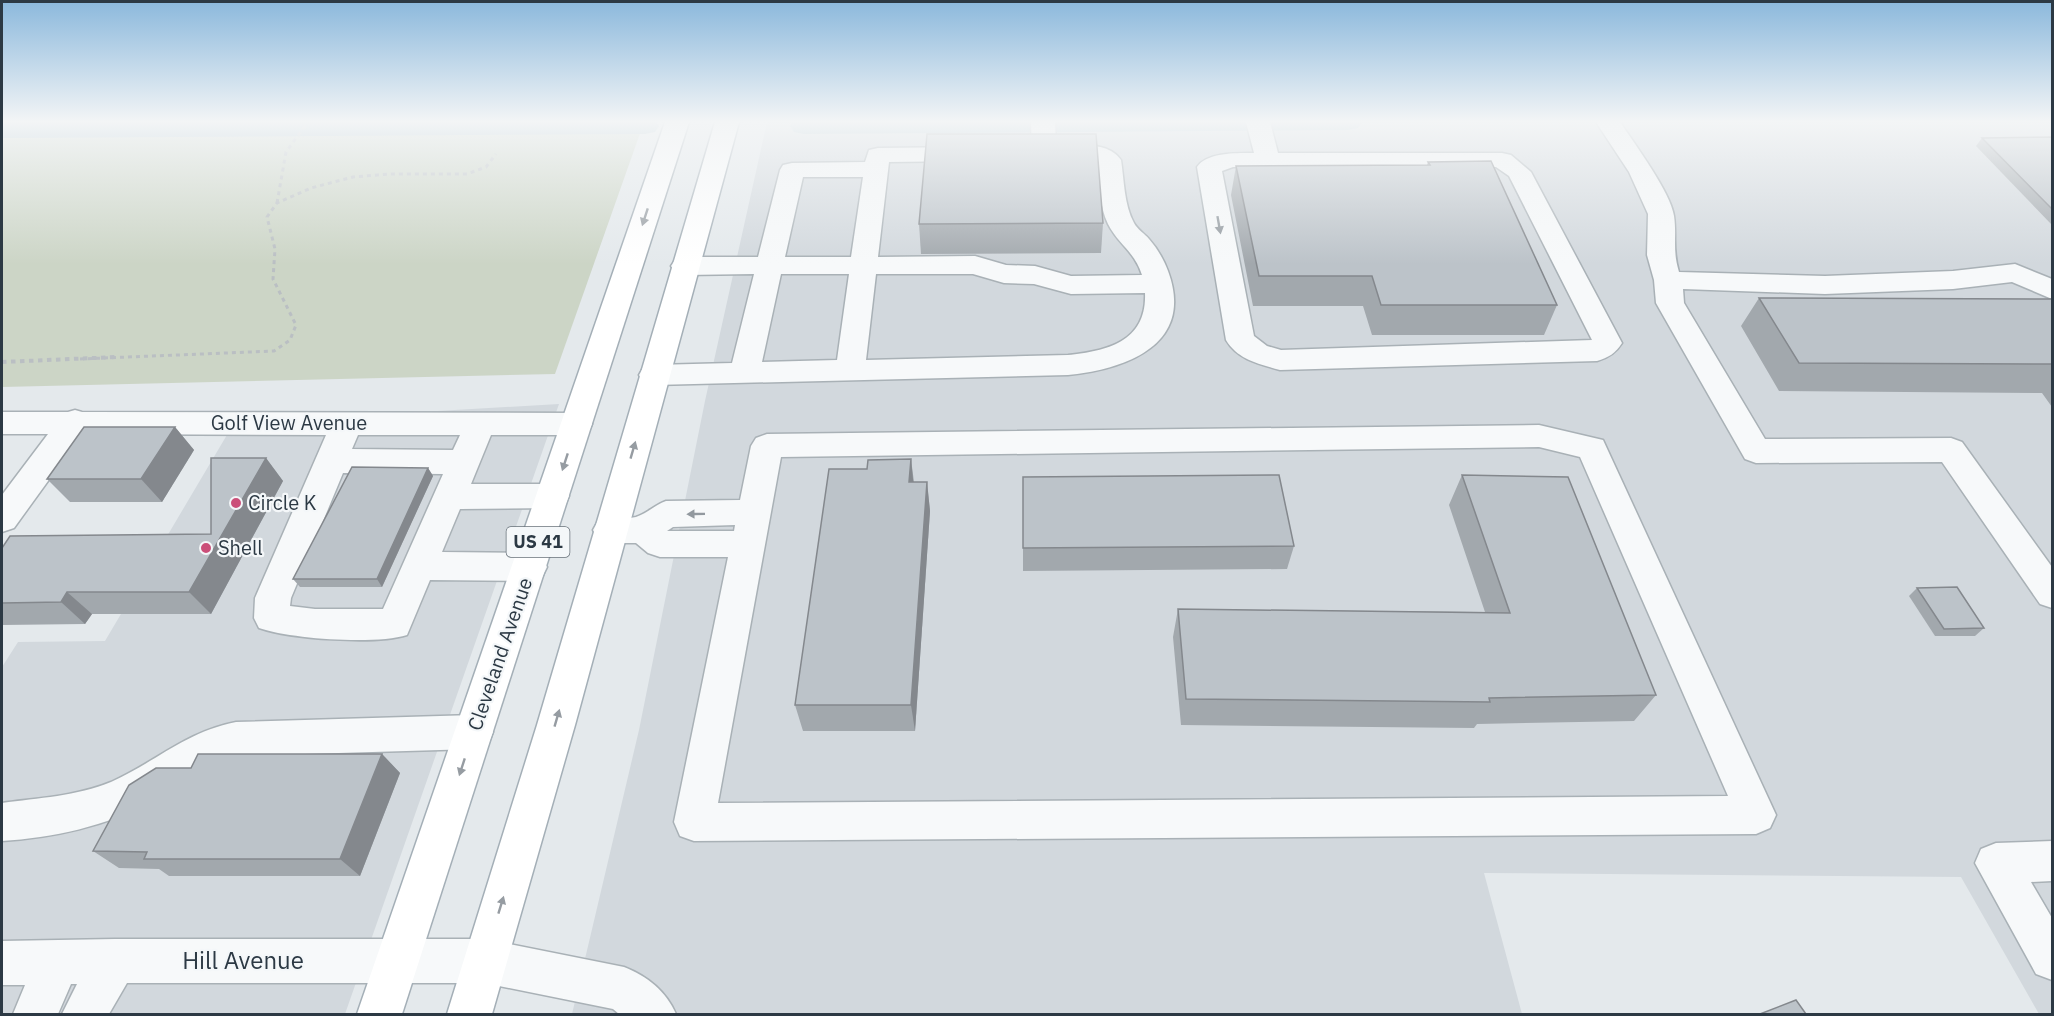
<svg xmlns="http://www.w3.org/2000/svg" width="2054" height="1016" font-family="'IBM Plex Sans',sans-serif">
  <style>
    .built { fill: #d2d8dd }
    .green { fill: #ccd5c6 }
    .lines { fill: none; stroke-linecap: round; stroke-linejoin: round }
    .canal { fill: #a1bdca; fill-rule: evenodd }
    .minor-casing { stroke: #a9b1b6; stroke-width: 3 }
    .major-casing { stroke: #a4afb7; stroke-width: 3 }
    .path-far1 { stroke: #babfc3; stroke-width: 3; stroke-dasharray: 4 4; stroke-linecap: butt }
    .path { stroke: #babfc3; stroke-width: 4; stroke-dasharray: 4.5 4.5; stroke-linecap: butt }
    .minor { fill: #f7f9fa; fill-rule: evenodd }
    .major { fill: #fff; fill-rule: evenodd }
    .wall { fill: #a2a8ad }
    .shaded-wall { fill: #84888d }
    .building { fill: #bcc3c9; stroke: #84888d; stroke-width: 1.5 }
    .oneway { fill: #969ca2 }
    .oneway2 { fill: #92999f }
    .poi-dot { fill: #cb4f79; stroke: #f4f7f9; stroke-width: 2 }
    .labels { text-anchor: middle; stroke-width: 4.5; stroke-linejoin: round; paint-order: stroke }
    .shield { fill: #f4f7f9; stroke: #68727a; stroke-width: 1.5 }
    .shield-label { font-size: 18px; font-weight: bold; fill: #2c3944 }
    .street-label { font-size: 20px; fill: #2c3944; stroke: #f4f7f9 }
    .poi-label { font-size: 20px; fill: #2c3944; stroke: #f4f7f9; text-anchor: start }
    .near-street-label { font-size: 24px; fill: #2c3944; stroke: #f4f7f9 }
  </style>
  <rect width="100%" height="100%" fill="#e4e9ec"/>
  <g class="built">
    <polygon points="767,122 2052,122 2052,1014 2039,1014 1961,877 1484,873 1522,1014 572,1014 639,730 705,401"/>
    <polygon points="559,404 345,1014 2,1014 2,667 18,642 105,641 234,423"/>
  </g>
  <polygon class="green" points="2,122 644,122 555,374 2,387"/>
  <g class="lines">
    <g class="canal">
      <polygon points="2,122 656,122 659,126 655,132 645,134 2,138"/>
      <polygon points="793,122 1362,122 1358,128 1348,130 804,134 794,132 790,126"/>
    </g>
    <defs>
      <g id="minor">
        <path d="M1031,122H1055L1056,146C1077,146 1107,140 1121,160C1124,179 1124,205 1134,223C1137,229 1145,234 1149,239C1157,248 1164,260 1168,271C1195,344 1127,369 1068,375L654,385L643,382L639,375L643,368L654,365L732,363L754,274L685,275L675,272L671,266L675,260L685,257H758L780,170L783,165L792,163L865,162L869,150L878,148L969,147L978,149L981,154L978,159L969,161L889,162L878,257L975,256L1006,265L1035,266L1071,276L1142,275C1135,252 1118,244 1108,224C1099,206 1100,183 1097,163L1093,160H1044L1035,158L1032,153ZM803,177H863L851,257H785ZM781,274H849L837,360L762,362ZM876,274H973L1004,283L1034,284L1071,294L1145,293C1147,341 1108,351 1068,355L866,360Z"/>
        <path d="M1246,122H1270L1278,153H1502L1511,155L1531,172L1622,343C1616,353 1608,358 1597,361L1280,370C1259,364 1238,360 1226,340L1197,167C1207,152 1237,153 1254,153ZM1233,167H1496L1509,176L1592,340L1281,350L1267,346L1254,336L1222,171Z"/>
        <path d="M1596,122H1620C1634,143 1671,193 1674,216C1677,237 1672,249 1679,272L1825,276L1953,271L2015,264L2052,279V299L2012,282L1953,289L1825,294L1683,289L1684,303L1765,439L1951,438L1962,442L2052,567V608L2040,604L1942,462L1756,463L1745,459L1656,303L1654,280L1647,255L1648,214L1629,172Z"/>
        <path d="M75,410L82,412L577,413L588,416L592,424L588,432L577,435H491L471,484H553L565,487L569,496L565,505L553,508L460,509L442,552L530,553L542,557L547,567L542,577L530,581L430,580L407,635C375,645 291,639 259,628L254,618L255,598L326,435L82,434L14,528L2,532V495L48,434H2V412H68ZM358,435H460L453,450L352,449ZM343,473L443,474L383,609H315L290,606L291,598Z"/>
        <path d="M1539,425L1603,440L1776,815L1770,828L1756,834L694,841L680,836L674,822L728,557H660L648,553L636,543H610L598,539L593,530L598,521C611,517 624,520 636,517C646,514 655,505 666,501L740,500L751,446L756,438L767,434ZM1539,447L1580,457L1728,796L718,803L781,457ZM735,525L734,531H667L673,527Z"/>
        <path d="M474,715L488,720L493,732L488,744L474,749L236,756C204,763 180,786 152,802C107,826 52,838 2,841V803C38,798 77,796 111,782C156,762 185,732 236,722Z"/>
        <polygon points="2052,841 2052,881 2031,882 2052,918 2052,980 2036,974 1975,863 1981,849 1996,843"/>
        <path d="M115,939H484L624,967C647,976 666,991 676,1014H619L613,1009L484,983H127L109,1014H62L77,984H71L58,1014H13L25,985H2V941Z"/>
      </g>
      <g id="major">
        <polygon points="665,122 689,122 402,1014 357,1014"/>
        <polygon points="715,122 739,122 575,725 492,1014 447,1014 537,725"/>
      </g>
    </defs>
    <use href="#minor" class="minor-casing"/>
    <use href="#major" class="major-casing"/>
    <g class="path-far1">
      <polyline points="277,203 286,152 308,122"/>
      <polyline points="80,359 274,351 290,340 296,325 273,279 275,249 267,217 277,203 311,188 353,177 389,174 467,174 486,167 496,154"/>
    </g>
    <polyline class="path" points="2,362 117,357"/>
    <use href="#minor" class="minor"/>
    <use href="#major" class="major"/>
  </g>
  <g class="wall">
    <polygon points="2052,137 2052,225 1976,146 1982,138"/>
    <polygon points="1428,162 1557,305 1544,335 1372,335 1363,306 1253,306 1231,195 1236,166 1427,165"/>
    <polygon points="1103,223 1101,253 921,254 919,224"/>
    <polygon points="1759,298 2052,299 2052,407 2042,393 1779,391 1741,326"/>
    <polygon points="175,427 194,450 162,502 70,502 47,479"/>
    <polygon points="266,458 283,481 211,614 92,614 85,624 2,625 2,548 211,534"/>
    <polygon points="911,459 914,482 927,482 930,511 915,731 803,731 795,705 867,469"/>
    <polygon points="428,468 433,476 382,587 300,587 293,579"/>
    <polygon points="1462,475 1656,695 1634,721 1477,724 1474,728 1181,725 1173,637 1178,609 1485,612 1449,505"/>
    <polygon points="1023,477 1294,546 1287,569 1023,571"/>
    <polygon points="1917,588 1984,628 1975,636 1935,636 1909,596"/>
    <polygon points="382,754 400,773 360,876 169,876 159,869 119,868 93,851 191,768"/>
  </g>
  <g class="shaded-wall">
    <polygon points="175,427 194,450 162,502 141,479"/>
    <polygon points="266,458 283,481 211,614 189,592"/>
    <polygon points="911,459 914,489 909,482"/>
    <polygon points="428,468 433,476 382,587 377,579"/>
    <polygon points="927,482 930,511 915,731 911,705"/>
    <polygon points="67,592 92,614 85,624 61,602"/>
    <polygon points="382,754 400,773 360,876 340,859"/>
  </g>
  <g class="building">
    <polygon points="927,134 1096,134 1103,223 919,224"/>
    <polygon points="2052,137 2052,209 1982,138"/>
    <polygon points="1491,161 1557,305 1381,305 1372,276 1259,276 1236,166 1430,165 1428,162"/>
    <polygon points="1759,298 2052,299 2052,364 1799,363"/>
    <polygon points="84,427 175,427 141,479 47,479"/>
    <polygon points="211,458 266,458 189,592 67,592 61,602 2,603 2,548 10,536 211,534"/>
    <polygon points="911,459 909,482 927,482 911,705 795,705 829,469 867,469 868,460"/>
    <polygon points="352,467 428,468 377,579 293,579"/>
    <polygon points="1279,475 1294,546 1023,548 1023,477"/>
    <polygon points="1462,475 1568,477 1656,695 1489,698 1490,702 1186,699 1178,609 1510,613"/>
    <polygon points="1957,587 1984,628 1944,629 1917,588"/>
    <polygon points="198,754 382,754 340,859 144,859 147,852 93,851 129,785 156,768 191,768"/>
    <polygon points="1796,1000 1806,1014 1760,1014"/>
  </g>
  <defs><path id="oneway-solid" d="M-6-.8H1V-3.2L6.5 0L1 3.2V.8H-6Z" transform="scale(1.5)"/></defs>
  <g class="oneway">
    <use href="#oneway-solid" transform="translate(645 217) rotate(108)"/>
    <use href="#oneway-solid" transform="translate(633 450) rotate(-74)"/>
    <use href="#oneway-solid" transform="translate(565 462) rotate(108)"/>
    <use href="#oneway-solid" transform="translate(557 718) rotate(-74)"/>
    <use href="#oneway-solid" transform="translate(462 767) rotate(108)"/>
    <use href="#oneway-solid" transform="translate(501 905) rotate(-73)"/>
  </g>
  <g class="oneway2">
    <use href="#oneway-solid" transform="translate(1219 225) rotate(80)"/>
    <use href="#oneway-solid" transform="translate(696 514) rotate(179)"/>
  </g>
  <linearGradient id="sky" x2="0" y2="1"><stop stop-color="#8bb8dc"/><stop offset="0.46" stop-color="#f3f5f6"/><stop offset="1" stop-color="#f3f5f6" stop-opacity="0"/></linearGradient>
  <rect width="2054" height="264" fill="url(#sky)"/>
  <g class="poi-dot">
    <circle cx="236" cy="503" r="6"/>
    <circle cx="206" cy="548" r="6"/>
  </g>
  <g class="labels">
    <rect class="shield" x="506.5" y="527" width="63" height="30" rx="4.5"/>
    <g class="shield-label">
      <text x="538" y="548">US 41</text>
    </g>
    <g class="street-label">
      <text x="289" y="430">Golf View Avenue</text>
      <text transform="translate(500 654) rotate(-71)" y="7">Cleveland Avenue</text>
    </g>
    <g class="poi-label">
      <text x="248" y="510">Circle K</text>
      <text x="218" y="555">Shell</text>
    </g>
    <g class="near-street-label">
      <text x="243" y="969">Hill Avenue</text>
    </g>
  </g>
  <rect width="2054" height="1016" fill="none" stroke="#2c3944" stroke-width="6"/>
</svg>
